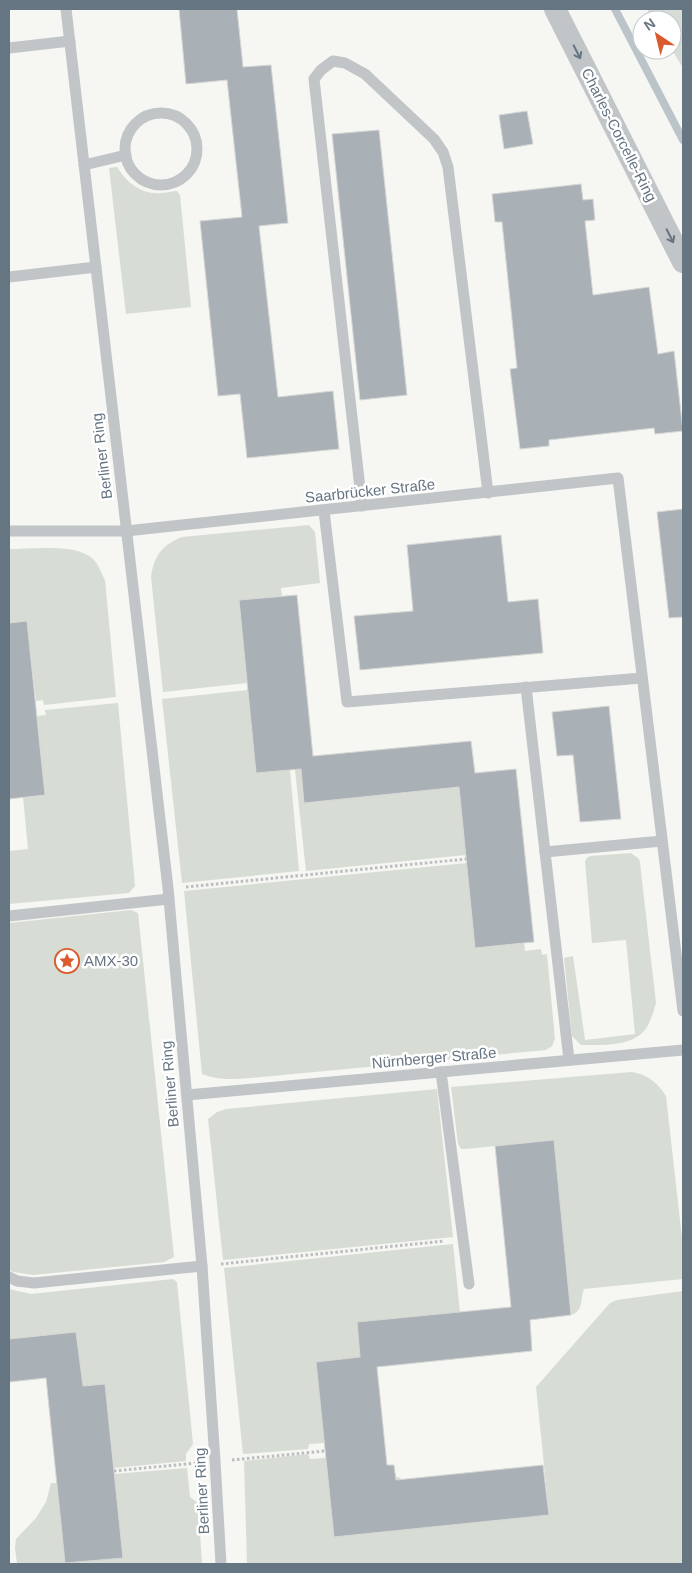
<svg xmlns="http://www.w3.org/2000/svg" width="692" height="1573" font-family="Arial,sans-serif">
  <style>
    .green { fill: #d7ddd4 }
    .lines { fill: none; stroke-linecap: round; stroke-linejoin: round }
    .stream { stroke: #bbc5c9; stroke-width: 8 }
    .building { fill: #aab1b6; stroke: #d7d7d5 }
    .path { stroke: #bbbdbf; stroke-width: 3; stroke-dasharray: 2.5 2.5; stroke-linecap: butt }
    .lane { stroke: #c1c5c8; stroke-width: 11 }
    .street { stroke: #c1c5c8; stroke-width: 22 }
    .oneway { stroke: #667582 }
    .labels { text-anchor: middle; stroke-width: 5; stroke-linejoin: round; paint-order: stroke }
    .street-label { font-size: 15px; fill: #667582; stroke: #fff }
    .poi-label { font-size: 15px; fill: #667582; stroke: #fff; text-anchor: start }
  </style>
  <rect width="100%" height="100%" fill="#f6f6f3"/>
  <g class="green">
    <polygon points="647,9 683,9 683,68 672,50 672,20 653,20"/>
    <path d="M117,167C127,183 142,195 161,193C167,193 172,191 177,191L180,195L191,307L126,314L109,168Z"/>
    <path d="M309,525L315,532L320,583L281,588L282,596L239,600L247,683L163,692L151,577C154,556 162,545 182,537Z"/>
    <path d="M9,549C31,549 77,543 93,559C99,565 101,573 105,580L116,697L44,705L43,700L36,701L27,621L9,623Z"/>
    <polygon points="248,690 256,773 290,770 299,871 182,883 162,699"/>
    <polygon points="118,703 135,886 129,893 9,904 9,851 28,849 23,797 45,795 37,716 46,715 45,710"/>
    <polygon points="301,769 304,803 459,787 466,855 306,871 295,770"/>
    <path d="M631,853L639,859L640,863L656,1003C653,1013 650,1025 643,1032C629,1047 599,1045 581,1045L572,1036L564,958L573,956L585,1040L635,1034L626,940L592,943L585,861L588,857L591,856Z"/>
    <path d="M467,863L475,948L524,943L525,951L541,949L542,955L547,954L555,1039L552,1046L546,1050L251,1078C234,1079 219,1081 202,1074L184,891Z"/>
    <polygon points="131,910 138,913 174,1257 164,1262 33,1275 13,1272 9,1270 9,923"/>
    <path d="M632,1072C648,1075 657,1082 666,1096L683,1247V1279L584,1289C580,1299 584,1311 571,1315L495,1146L465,1149H461L458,1144L451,1087Z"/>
    <polygon points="437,1089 453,1237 223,1260 208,1119 217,1112 226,1109"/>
    <polygon points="453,1244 460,1312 360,1357 324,1443 309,1444 308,1449 243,1454 224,1268"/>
    <polygon points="173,1279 177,1282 193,1444 186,1454 186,1461 114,1468 105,1384 83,1386 76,1332 9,1339 9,1289 31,1294"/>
    <polygon points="683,1291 683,1564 247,1564 244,1461 308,1454 310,1459 326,1458 334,1537 393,1531 395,1476 404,1480 549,1514 536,1387 610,1303 617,1300"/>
    <polygon points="187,1468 190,1497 198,1503 202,1564 17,1564 15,1548 16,1539 36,1518 46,1502 51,1483 57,1483 65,1563 123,1558 114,1474"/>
  </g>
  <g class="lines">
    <polyline class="stream" points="615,9 683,140"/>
  </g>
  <g class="building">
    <polygon points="179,9 237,9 243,67 271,65 288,223 259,226 278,397 333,391 339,449 247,458 240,394 218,396 200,221 242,217 227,80 186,84"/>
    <polygon points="527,111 533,144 504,149 499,115"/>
    <polygon points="379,130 407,395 360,400 332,134"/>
    <polygon points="581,184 583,200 593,199 595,220 585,221 593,295 649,287 658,354 674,351 683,431 655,434 654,428 549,440 549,446 520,449 510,369 517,368 502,222 495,222 492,194"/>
    <polygon points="683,509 683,617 669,618 657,512"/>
    <polygon points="501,535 508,602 538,599 543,653 360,670 354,616 413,611 407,545"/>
    <polygon points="297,595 313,756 471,741 475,773 516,769 534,942 475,948 459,787 304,803 301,769 256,773 239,600"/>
    <polygon points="27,621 45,795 9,799 9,623"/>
    <polygon points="609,706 621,819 580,822 573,755 557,756 552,712"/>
    <polygon points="554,1140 571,1315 530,1320 532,1351 377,1367 387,1465 394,1465 396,1480 543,1465 549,1515 334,1537 316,1362 360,1357 357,1322 511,1307 495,1146"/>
    <polygon points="76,1332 83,1386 105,1384 123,1558 65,1563 46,1378 9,1382 9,1339"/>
  </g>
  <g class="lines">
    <g class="path">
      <polyline points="186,887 466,859"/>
      <polyline points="221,1264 444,1241"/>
      <polyline points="232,1460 325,1451"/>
      <polyline points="114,1471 196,1463"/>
    </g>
    <g class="lane">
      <polyline points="66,9 168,888 202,1266 215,1461 221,1564"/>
      <polyline points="9,48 70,41"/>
      <circle cx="161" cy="149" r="36"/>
      <polyline points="84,165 126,155"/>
      <polyline points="9,277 96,267"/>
      <polyline points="362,506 314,79 321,70 333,61 345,63 365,74 434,139 443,152 448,167 488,493"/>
      <polyline points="324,511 347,702 642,678"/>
      <polyline points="9,531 126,531 618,478 683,1011"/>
      <polyline points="526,687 569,1060"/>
      <polyline points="545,852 662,841"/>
      <polyline points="9,916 169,899"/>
      <polyline points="441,1072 469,1284"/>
      <polyline points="187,1095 683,1050"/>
      <polyline points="9,1277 17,1281 34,1283 202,1266"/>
    </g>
    <polyline class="street" points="555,9 683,262"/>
  </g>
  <defs><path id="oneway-shaft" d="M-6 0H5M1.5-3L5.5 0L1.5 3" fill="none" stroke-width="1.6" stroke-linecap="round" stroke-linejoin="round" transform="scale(1.25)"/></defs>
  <g class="oneway">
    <use href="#oneway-shaft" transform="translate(577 52) rotate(63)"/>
    <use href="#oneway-shaft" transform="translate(670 236) rotate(63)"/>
  </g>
  <defs>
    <symbol id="sight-ring" viewBox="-11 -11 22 22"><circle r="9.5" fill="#fff" stroke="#db5a2d" stroke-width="1.5"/><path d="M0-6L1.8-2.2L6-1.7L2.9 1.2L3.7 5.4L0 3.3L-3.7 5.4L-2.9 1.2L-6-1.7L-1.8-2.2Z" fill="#db5a2d"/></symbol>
  </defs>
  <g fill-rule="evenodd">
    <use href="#sight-ring" x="53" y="947" width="28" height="28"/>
  </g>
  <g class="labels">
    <g class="street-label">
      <text transform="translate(619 135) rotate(63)" y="5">Charles-Corcelle-Ring</text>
      <text transform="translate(102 456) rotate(-97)" y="5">Berliner Ring</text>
      <text transform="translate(370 491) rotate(-6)" y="5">Saarbrücker Straße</text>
      <text transform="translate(434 1058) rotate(-5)" y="5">Nürnberger Straße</text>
      <text transform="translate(170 1084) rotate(-95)" y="5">Berliner Ring</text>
      <text transform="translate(202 1491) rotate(-93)" y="5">Berliner Ring</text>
    </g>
    <g class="poi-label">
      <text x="84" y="966">AMX-30</text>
    </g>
  </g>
  <rect width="692" height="1573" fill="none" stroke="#667582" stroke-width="20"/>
  <g transform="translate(657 35) rotate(325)"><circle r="24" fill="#ffffff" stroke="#c2c8cd"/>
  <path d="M0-4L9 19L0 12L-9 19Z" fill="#db5a2d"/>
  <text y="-8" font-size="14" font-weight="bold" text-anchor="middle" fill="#667582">N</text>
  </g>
</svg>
